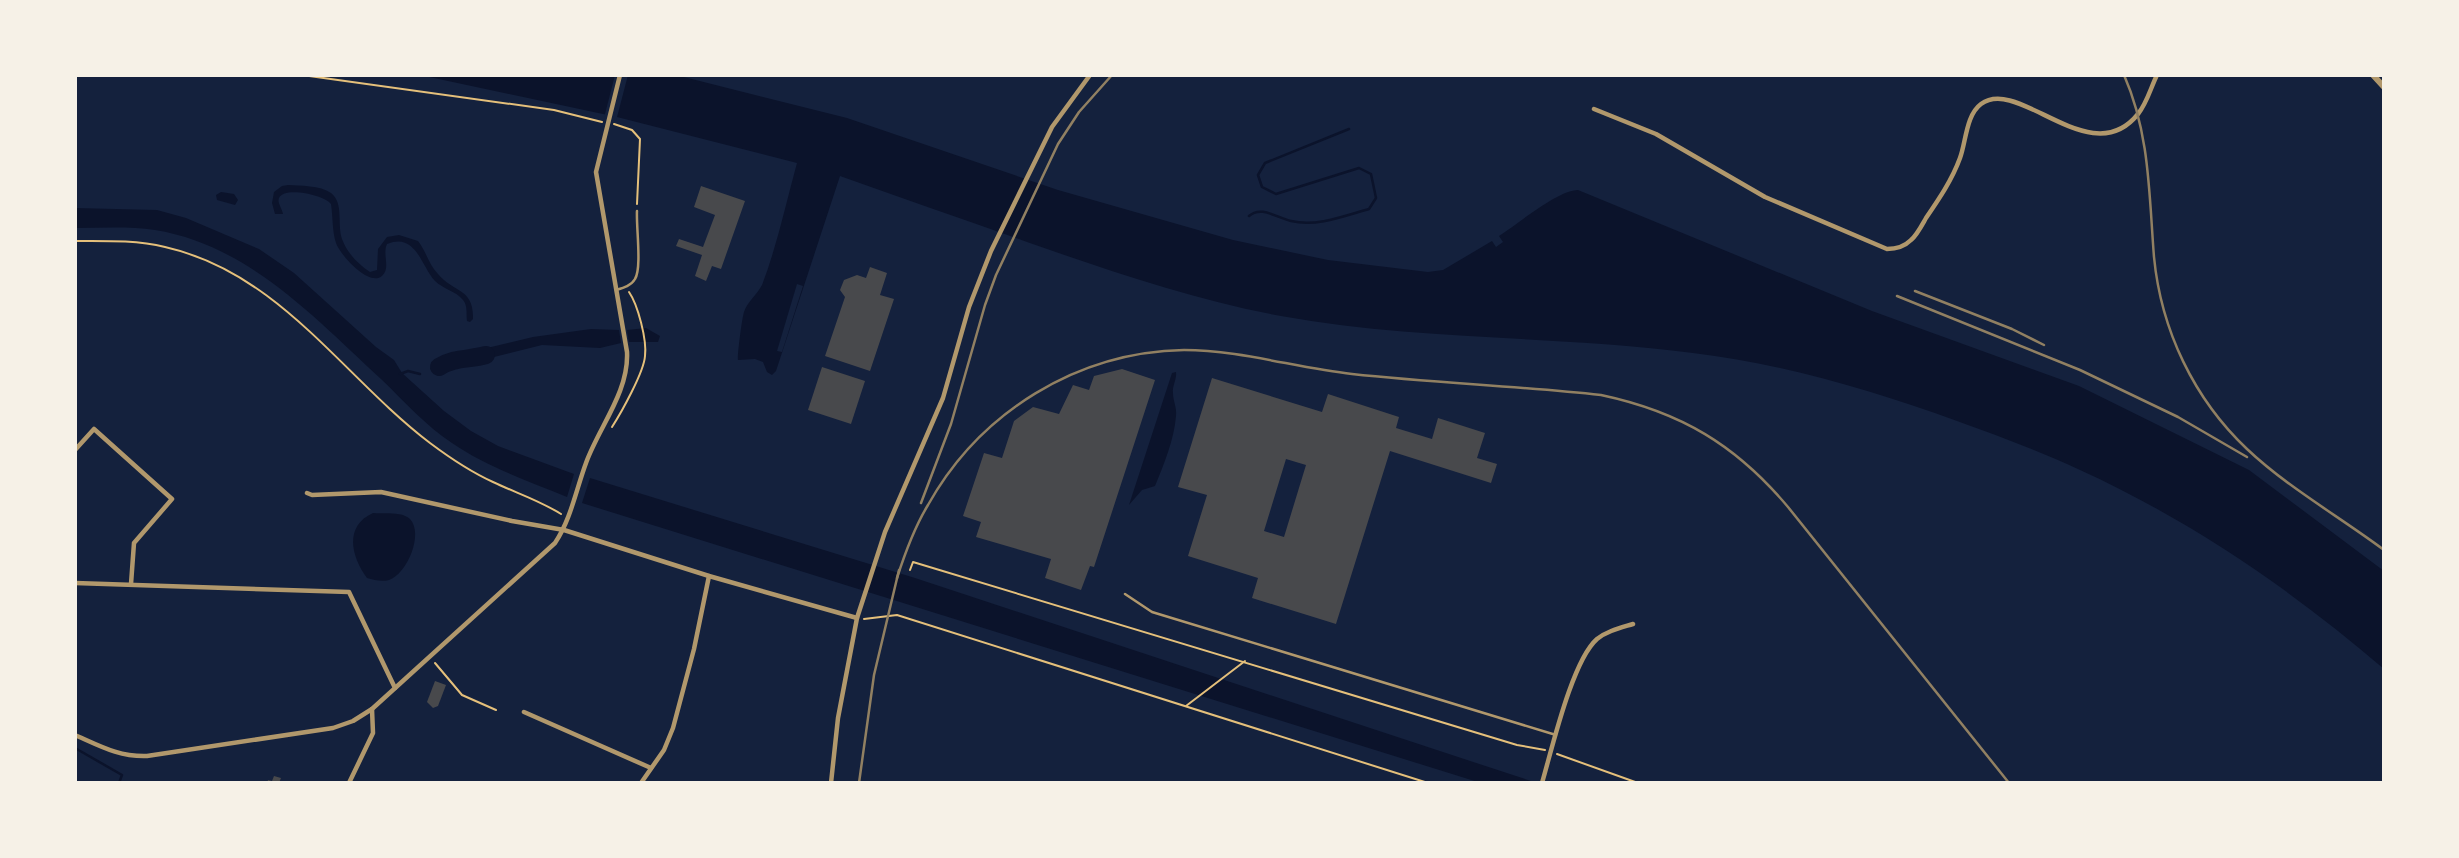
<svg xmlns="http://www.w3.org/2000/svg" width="2459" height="858" font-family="'PT Sans Narrow',sans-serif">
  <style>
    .water { fill: #0b132b }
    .pier { fill: #14213d }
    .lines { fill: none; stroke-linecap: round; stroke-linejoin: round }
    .stream { stroke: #0b132b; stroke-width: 2.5 }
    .river { stroke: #0b132b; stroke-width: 18 }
    .building { fill: #48494c; fill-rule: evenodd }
    .path { stroke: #e5c07b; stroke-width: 2 }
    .service { stroke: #b1986c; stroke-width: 2.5 }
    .minor { stroke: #b1986c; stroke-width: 4.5 }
    .tertiary { stroke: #b1986c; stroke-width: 6 }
    .rail { stroke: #918062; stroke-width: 2.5 }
  </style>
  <rect width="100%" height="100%" fill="#14213d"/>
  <g class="water">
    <path d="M420,75H676L847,118L1058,190L1233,240L1328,260L1428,272L1443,270L1492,241L1496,247L1503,242L1499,236C1518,224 1558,190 1578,190L1872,311L2079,386L2249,470L2384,571V669C2292,590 2190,520 2080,470C2040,451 1998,436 1957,421C1871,390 1784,364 1693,353C1557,335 1417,341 1281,316C1194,300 1110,271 1027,242C965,220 902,198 840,176L776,371L772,375L767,372L763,362L755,359L738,360C737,357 742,318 744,312C747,302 757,295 762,285C777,246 786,203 797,163L617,117Z"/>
    <path d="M288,185C300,186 320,185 331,193C344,203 337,224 342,239C347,253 358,264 370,272L377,270L378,249L387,237L399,235L418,241C426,251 429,265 438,274C454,293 474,288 473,319L470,322L467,321C466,314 468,306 463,300C456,291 443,289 435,281C421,266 416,232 387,244C382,254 391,268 382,276C369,287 340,255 336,243C332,231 333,217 331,204C325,195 284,186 279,198C277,203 282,208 283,214H275L272,203L274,192L282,186Z"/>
    <polygon points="221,192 234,194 238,200 235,205 217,200 216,195"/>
    <path d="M75,208L157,210L186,218L259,249L294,273L376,347L394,360L402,373L444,411L471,431L498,446L574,474L567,497C528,481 487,467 452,443C426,426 404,401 381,379C315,318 248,245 155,230C129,226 102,228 75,228Z"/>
    <polygon points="646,328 660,336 658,342 629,342 627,330"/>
    <polygon points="591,329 619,330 621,343 600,348 542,345 474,362 465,362 463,357 480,353 487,348 533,337"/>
    <path d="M1176,372C1177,379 1172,386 1173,393C1173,401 1177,407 1176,416C1174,440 1164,464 1155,486L1142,490L1129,505L1172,373Z"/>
    <polygon points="590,478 915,578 1537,783 1481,783 582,503"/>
    <path d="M373,513C383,514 402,511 410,519C424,534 407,574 389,580C382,582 374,580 367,578C351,556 344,526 373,513Z"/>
  </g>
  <g class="pier">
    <polygon points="615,75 628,75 616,121 604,118"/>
    <polygon points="797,284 803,286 782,352 777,351"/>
  </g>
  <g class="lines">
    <g class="stream">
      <path d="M1249,216C1261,205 1277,218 1291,221C1317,227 1344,216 1369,209L1376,198L1371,174L1359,168L1276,194L1262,187L1258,175L1265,163L1349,129"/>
      <polyline points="400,374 408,371 420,374"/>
      <polyline points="75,748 122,775 119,783"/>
    </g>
    <path class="river" d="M439,367C455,357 469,360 486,355"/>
  </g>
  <g class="building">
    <polygon points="701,186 745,201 721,269 712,266 706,281 695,276 702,255 676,246 679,239 703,247 715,215 694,207"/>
    <polygon points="870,267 887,273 880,295 894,299 870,371 825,356 845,297 840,290 844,280 857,275 866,278"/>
    <polygon points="822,367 865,381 851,424 808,410"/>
    <polygon points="1122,369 1155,380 1094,567 1090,566 1081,590 1045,578 1051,559 976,537 981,522 963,516 984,453 1002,458 1014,421 1033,407 1059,414 1073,385 1089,390 1094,376"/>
    <path d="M1212,378L1322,412L1328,394L1399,417L1396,428L1432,439L1438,418L1485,433L1477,458L1497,464L1491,483L1390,451L1336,624L1252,598L1258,578L1188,556L1207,495L1178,487ZM1286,459L1306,465L1284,537L1264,531Z"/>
    <polygon points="435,681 446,685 438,706 433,708 427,702"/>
    <polygon points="274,776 281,778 279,783 267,783 268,780 272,781"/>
  </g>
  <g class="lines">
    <g class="path">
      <polyline points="302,75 554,110 602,122"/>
      <polyline points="614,124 632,130 640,139 637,204"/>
      <path d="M75,241C105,241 136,240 165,247C280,273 342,376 430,443C450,458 471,472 493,482C516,493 539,500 561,514"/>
      <path d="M612,427C621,413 644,372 645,356C647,340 638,305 629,292"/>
      <polyline points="910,570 913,562 1517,745 1545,750"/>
      <polyline points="864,619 897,615 1428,783"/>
      <polyline points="435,663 462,695 496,710"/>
      <polyline points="1186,706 1245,661"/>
      <polyline points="1557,754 1638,783"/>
    </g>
    <g class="service">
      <path d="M616,290C623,288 631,286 635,279C642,268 636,226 637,211"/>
      <polyline points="1125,594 1152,612 1556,735"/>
    </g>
    <g class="minor">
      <path d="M1594,109L1656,134L1765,197L1887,249C1896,249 1904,247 1911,240C1917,235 1922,225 1926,218C1939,199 1952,180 1960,158C1966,142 1966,115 1981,104C2019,76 2091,173 2138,114C2147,103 2151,87 2157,75"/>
      <polyline points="75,450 94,429 172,499 134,543 131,584"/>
      <polyline points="307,493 312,495 381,492 512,521 564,530 709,576 857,618"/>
      <polyline points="75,583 349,592 395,688"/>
      <polyline points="524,712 651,768"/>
      <path d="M75,735C100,746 119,757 147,756L333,728L353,721L372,709L555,543C571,519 576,490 586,463C599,427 629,392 627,352L596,172L620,75"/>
      <polyline points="349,783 373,733 372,709"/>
      <polyline points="641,783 664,750 673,728 694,649 709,576"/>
      <polyline points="831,783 838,718 857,618 885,532 943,398 969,307 991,251 1052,127 1090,75"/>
      <path d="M1542,783C1552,749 1572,661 1597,639C1607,631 1620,628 1633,624"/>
    </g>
    <polyline class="tertiary" points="2373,75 2384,87"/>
    <g class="rail">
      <path d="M2124,75C2150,134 2149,195 2154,257C2161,330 2194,399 2247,449C2287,487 2340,517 2384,550"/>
      <polyline points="1915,291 2012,329 2044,345"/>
      <polyline points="1897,296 2080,370 2178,417 2247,457"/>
      <polyline points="921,503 951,424 985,305 996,275 1058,144 1079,112 1112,75"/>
      <path d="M897,578C905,553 914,528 928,505C980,412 1077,352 1184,350C1239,350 1297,368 1352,374C1435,383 1518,386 1601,395C1681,412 1736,445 1788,507L2009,783"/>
      <polyline points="859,783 874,675 899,570"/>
    </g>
  </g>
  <rect width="2459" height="858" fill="none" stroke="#f6f1e7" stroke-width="154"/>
</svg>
